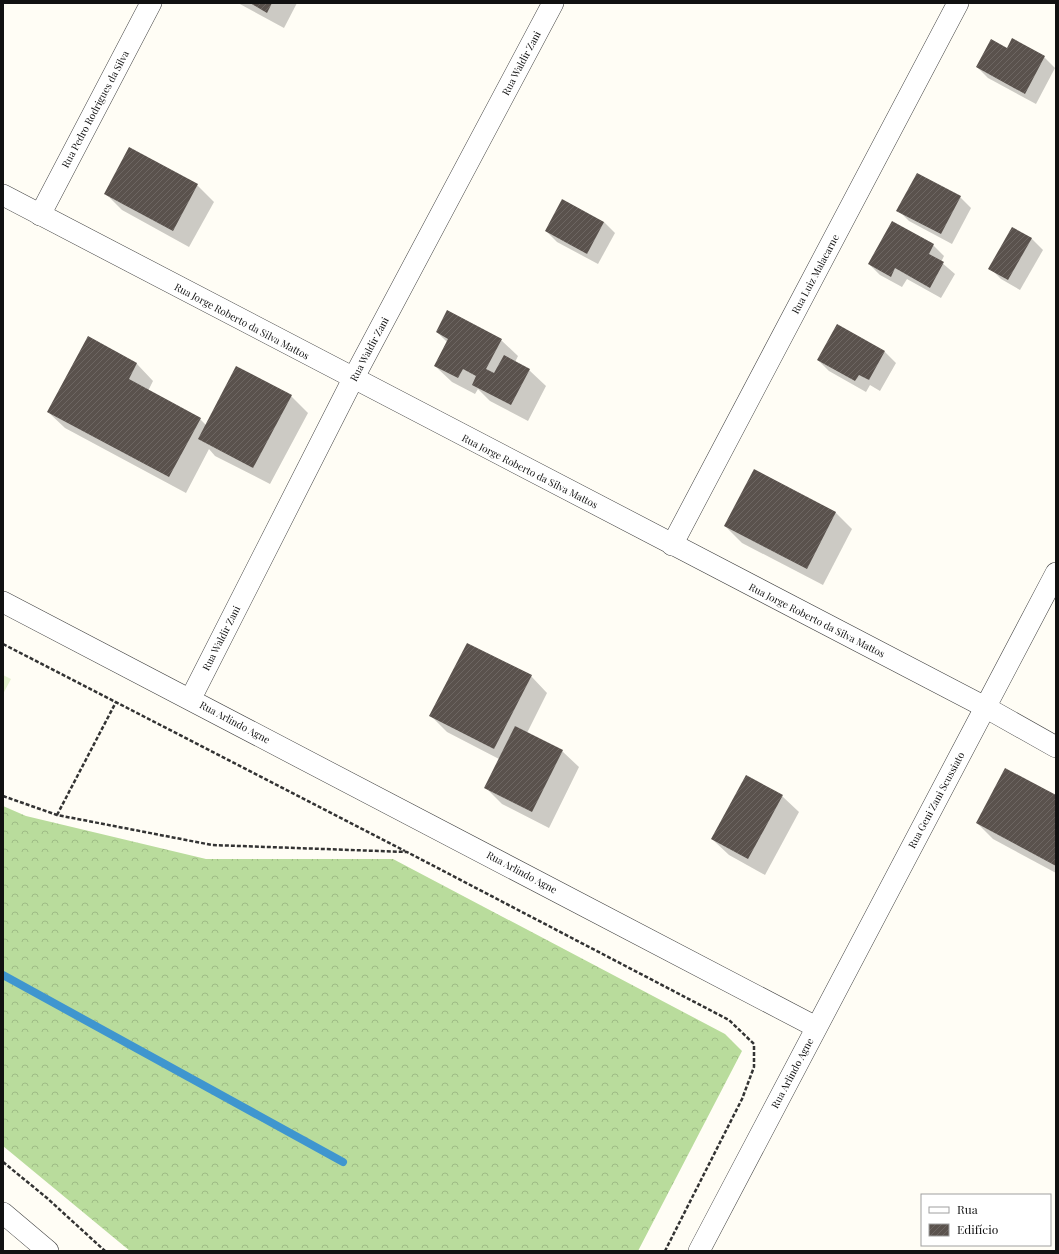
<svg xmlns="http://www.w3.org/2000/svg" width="1059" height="1254" font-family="'Playfair Display',serif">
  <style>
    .forest { fill: url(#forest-crowns) }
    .pitch { fill: #e6f2cf }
    .shadow { fill: #0003 }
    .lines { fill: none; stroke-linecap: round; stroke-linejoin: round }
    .stream { stroke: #3f96cf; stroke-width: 8 }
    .building { fill: url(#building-hatch) }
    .minor-casing { stroke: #444; stroke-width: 22 }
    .path { stroke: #333; stroke-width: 2.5; stroke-dasharray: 4 2; stroke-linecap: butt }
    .minor { stroke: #fff; stroke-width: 21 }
    .labels { text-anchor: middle; stroke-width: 4; stroke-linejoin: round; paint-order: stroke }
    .street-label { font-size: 10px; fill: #111; stroke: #fff }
  </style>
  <defs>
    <pattern id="forest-crowns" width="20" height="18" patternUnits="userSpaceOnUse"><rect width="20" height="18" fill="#b9dc9c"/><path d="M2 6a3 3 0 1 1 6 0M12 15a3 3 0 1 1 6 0" fill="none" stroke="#9ebc85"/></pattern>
    <pattern id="building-hatch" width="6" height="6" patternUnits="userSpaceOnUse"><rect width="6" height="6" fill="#5a524d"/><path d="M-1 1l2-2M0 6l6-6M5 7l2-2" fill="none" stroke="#6d6662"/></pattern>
  </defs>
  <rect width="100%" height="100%" fill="#fffdf5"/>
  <polygon class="forest" points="3,806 26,816 206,859 393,859 725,1034 742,1051 638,1251 130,1251 3,1146"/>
  <polygon class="pitch" points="3,675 11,679 3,694"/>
  <g class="shadow">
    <polygon points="238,3 297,3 284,28"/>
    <polygon points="1007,49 1044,57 1055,68 1036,104 988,78 977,67"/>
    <polygon points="917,174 960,197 971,208 952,244 909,221 898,210"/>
    <polygon points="197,185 214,202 189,247 122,210 105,193"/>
    <polygon points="604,222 615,233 598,264 557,242 546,231"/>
    <polygon points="1012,228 1032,239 1043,250 1020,290 1001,279 990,268"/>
    <polygon points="933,245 944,256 941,262 955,274 941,298 907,279 902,287 880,275 869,264"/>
    <polygon points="837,325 885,352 896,363 880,391 870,385 866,392 829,371 818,360"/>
    <polygon points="437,332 501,340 518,356 515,362 529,370 546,386 528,421 490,401 478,389 475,394 452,382 435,366 447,342"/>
    <polygon points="88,338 137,364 153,381 148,391 200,419 206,425 291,396 308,413 270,484 215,456 209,449 186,493 65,428 48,412"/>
    <polygon points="754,470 836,513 852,529 823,585 742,543 725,526"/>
    <polygon points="531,676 547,693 527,733 562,751 579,767 549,828 502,804 485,787 499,759 447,732 431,716"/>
    <polygon points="782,796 799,812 765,875 729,855 712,839"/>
    <polygon points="1056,796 1056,873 993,839 977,823"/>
  </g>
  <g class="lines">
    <polyline class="stream" points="3,975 343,1162"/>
  </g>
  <g class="building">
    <polygon points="250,3 272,3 267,13"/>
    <polygon points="1012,38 1045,56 1025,94 976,67 991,39 1007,48"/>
    <polygon points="129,147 198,184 173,231 104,194"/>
    <polygon points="917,173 961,196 941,234 896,211"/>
    <polygon points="562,199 604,222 587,254 545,231"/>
    <polygon points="892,221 934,244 929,254 944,262 930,288 895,268 891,277 868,264"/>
    <polygon points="1012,227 1032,238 1008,280 988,269"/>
    <polygon points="447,310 502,339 486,369 494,373 504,355 530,369 511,405 472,385 476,376 463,369 458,378 434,366 448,339 436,332"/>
    <polygon points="837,324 885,351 869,380 859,375 855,381 817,360"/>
    <polygon points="88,336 137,363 129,379 201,418 169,477 47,412"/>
    <polygon points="236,366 292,395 253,468 198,439"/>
    <polygon points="754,469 836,512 807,569 724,526"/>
    <polygon points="467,643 532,675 494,749 429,716"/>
    <polygon points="515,726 563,750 532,812 484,788"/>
    <polygon points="1005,768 1056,795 1056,866 976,823"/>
    <polygon points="746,775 783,795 748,859 711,839"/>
  </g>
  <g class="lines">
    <defs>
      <g id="minor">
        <polyline points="3,195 985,707 1056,747"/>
        <polyline points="40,215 151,3"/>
        <polyline points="672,545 958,3"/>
        <polyline points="3,602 816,1027"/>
        <polyline points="191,698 353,379 553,3"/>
        <polyline points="3,1213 48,1251"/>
        <polyline points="699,1251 1056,573"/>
      </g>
    </defs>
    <use href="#minor" class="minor-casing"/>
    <g class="path">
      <polyline points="3,644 405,851"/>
      <polyline points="3,796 57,815 212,845 407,852 729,1020 754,1044 754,1067 742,1099 665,1251"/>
      <polyline points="57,815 116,702"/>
      <polyline points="3,1162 47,1198 105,1251"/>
    </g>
    <use href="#minor" class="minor"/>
  </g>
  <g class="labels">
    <g class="street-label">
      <text transform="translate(521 63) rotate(-62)" y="4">Rua Waldir Zani</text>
      <text transform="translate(95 109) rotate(-62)" y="4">Rua Pedro Rodrigues da Silva</text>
      <text transform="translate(815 274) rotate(-62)" y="4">Rua Luiz Malacarne</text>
      <text transform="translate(242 321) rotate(28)" y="4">Rua Jorge Roberto da Silva Mattos</text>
      <text transform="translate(369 349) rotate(-62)" y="4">Rua Waldir Zani</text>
      <text transform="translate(530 471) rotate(27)" y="4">Rua Jorge Roberto da Silva Mattos</text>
      <text transform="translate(817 620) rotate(27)" y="4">Rua Jorge Roberto da Silva Mattos</text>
      <text transform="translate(221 638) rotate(-63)" y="4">Rua Waldir Zani</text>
      <text transform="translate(235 722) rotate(28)" y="4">Rua Arlindo Agne</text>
      <text transform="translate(936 800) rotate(-62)" y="4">Rua Geni Zani Scussiato</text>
      <text transform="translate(522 872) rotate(28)" y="4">Rua Arlindo Agne</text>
      <text transform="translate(792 1073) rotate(-62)" y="4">Rua Arlindo Agne</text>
    </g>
  </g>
  <rect width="1059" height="1254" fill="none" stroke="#111111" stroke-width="8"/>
  <rect x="921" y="1194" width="130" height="52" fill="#ffffff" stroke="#a0a0a0"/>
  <rect x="929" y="1207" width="20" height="6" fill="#ffffff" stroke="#a0a0a0"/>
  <text x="957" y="1214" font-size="12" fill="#111111">Rua</text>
  <rect x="929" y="1224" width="20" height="12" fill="url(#building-hatch)" stroke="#a0a0a0"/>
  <text x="957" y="1234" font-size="12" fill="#111111">Edifício</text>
</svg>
